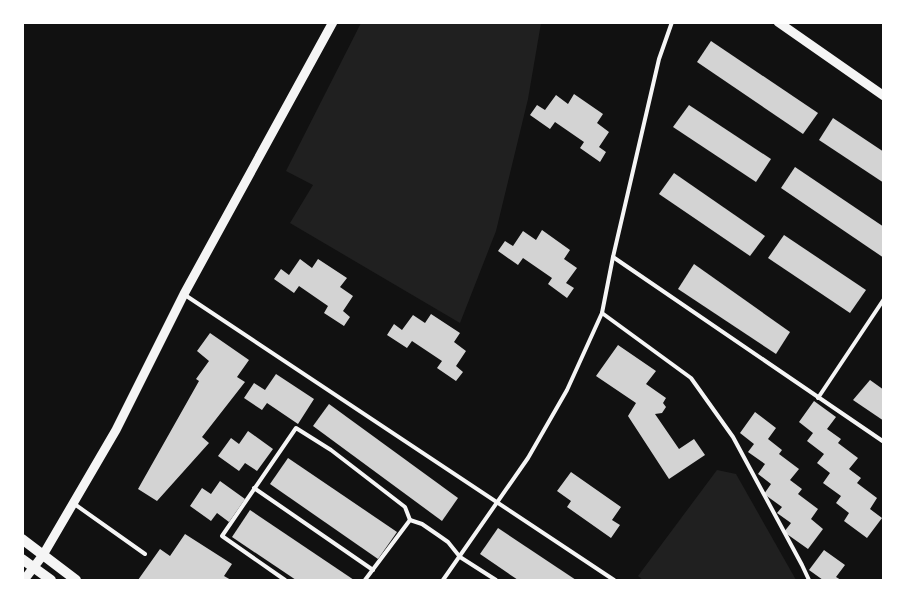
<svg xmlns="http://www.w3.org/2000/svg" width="906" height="603" font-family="Lato,sans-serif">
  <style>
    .green { fill: #202020 }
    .building { fill: #d3d3d3 }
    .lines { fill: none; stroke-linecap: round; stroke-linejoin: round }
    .service { stroke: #f5f5f5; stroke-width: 4 }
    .tertiary { stroke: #f5f5f5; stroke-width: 9 }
    .secondary { stroke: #f5f5f5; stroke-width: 10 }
  </style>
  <rect width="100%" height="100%" fill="#111"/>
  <g class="green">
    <polygon points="361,23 541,23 528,99 496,231 460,323 290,223 313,185 286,171"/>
    <polygon points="717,470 736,474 796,580 643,580 638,576"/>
  </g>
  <g class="building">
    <polygon points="711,41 818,113 803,134 697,62"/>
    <polygon points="574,94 603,114 597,123 609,132 599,147 606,152 600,162 580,148 584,142 555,122 550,129 530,115 537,105 545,110 556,95 568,104"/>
    <polygon points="689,105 771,159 756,182 673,127"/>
    <polygon points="833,118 884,152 884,183 819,140"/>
    <polygon points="795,167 884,227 884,258 781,188"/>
    <polygon points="674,173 765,236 750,256 659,194"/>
    <polygon points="542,230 570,250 564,259 577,268 566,283 574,288 567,298 548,284 552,278 523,258 518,265 498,251 505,241 513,246 523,231 536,240"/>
    <polygon points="784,235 866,290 850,313 768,258"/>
    <polygon points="300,259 312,268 318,259 347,278 340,287 353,296 343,311 350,317 344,326 324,313 328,306 299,286 294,293 274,279 281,269 289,275"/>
    <polygon points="694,264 790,332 776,354 678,289"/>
    <polygon points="431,314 460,333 454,342 466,351 456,366 463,372 456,381 437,368 442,361 412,341 407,348 387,335 394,324 402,330 413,315 425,323"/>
    <polygon points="210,333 249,360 237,377 245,382 202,437 209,443 157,501 138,489 199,381 196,379 209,361 197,351"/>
    <polygon points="618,345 656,371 646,384 666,398 663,403 666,407 662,413 655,414 679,449 694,439 705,455 669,479 628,416 636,403 596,376"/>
    <polygon points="276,374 314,399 298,424 267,403 262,410 244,398 254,383 265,390"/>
    <polygon points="870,380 884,390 884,421 853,400"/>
    <polygon points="814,401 836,417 827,429 841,439 838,443 858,458 849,469 861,478 857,483 877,498 870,509 882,518 867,538 844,521 849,513 836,503 841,496 823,483 830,473 817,463 824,454 807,441 813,433 799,422"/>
    <polygon points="329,404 458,498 442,521 313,426"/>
    <polygon points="755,412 776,428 768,439 782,450 779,454 799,469 790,480 802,489 798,494 818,509 811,519 823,529 808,549 784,532 791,523 777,513 782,507 764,494 771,484 758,474 765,464 748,452 754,444 740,433"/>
    <polygon points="248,431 273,449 257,471 245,463 239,471 218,456 231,438 239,444"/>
    <polygon points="288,458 397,532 378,559 270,484"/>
    <polygon points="571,472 621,507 612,520 620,525 611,538 567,507 571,501 557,491"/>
    <polygon points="220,481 245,499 229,522 217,513 211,521 190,506 202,488 211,494"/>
    <polygon points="250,510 354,580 296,580 232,537"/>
    <polygon points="498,528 576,580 518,580 480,554"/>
    <polygon points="185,534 232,564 224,576 231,580 138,580 160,549 170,556"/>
    <polygon points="824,550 845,565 836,577 841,580 823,580 809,570"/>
  </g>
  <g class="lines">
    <g class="service">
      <polyline points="613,257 884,442"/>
      <polyline points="185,295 614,580"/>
      <polyline points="602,313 691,378 733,437 802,565 809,580"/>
      <polyline points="818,398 884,299"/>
      <polyline points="254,488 373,570"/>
      <polyline points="73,503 145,554"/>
      <polyline points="285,580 222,536 296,428 331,450 405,507 410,520"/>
      <polyline points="365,580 410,520 422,524 438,535 448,542 460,557 496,580"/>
      <polyline points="443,580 528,458 567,390 602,313 613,257 659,59 672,22"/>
    </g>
    <g class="tertiary">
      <polyline points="778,22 884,96"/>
      <polyline points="24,580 43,555 116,430 184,294 333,22"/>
    </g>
    <g class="secondary">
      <polyline points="22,539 76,580"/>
      <polyline points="22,559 51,580"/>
    </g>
  </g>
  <rect width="906" height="603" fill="none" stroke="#ffffff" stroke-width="48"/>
</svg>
